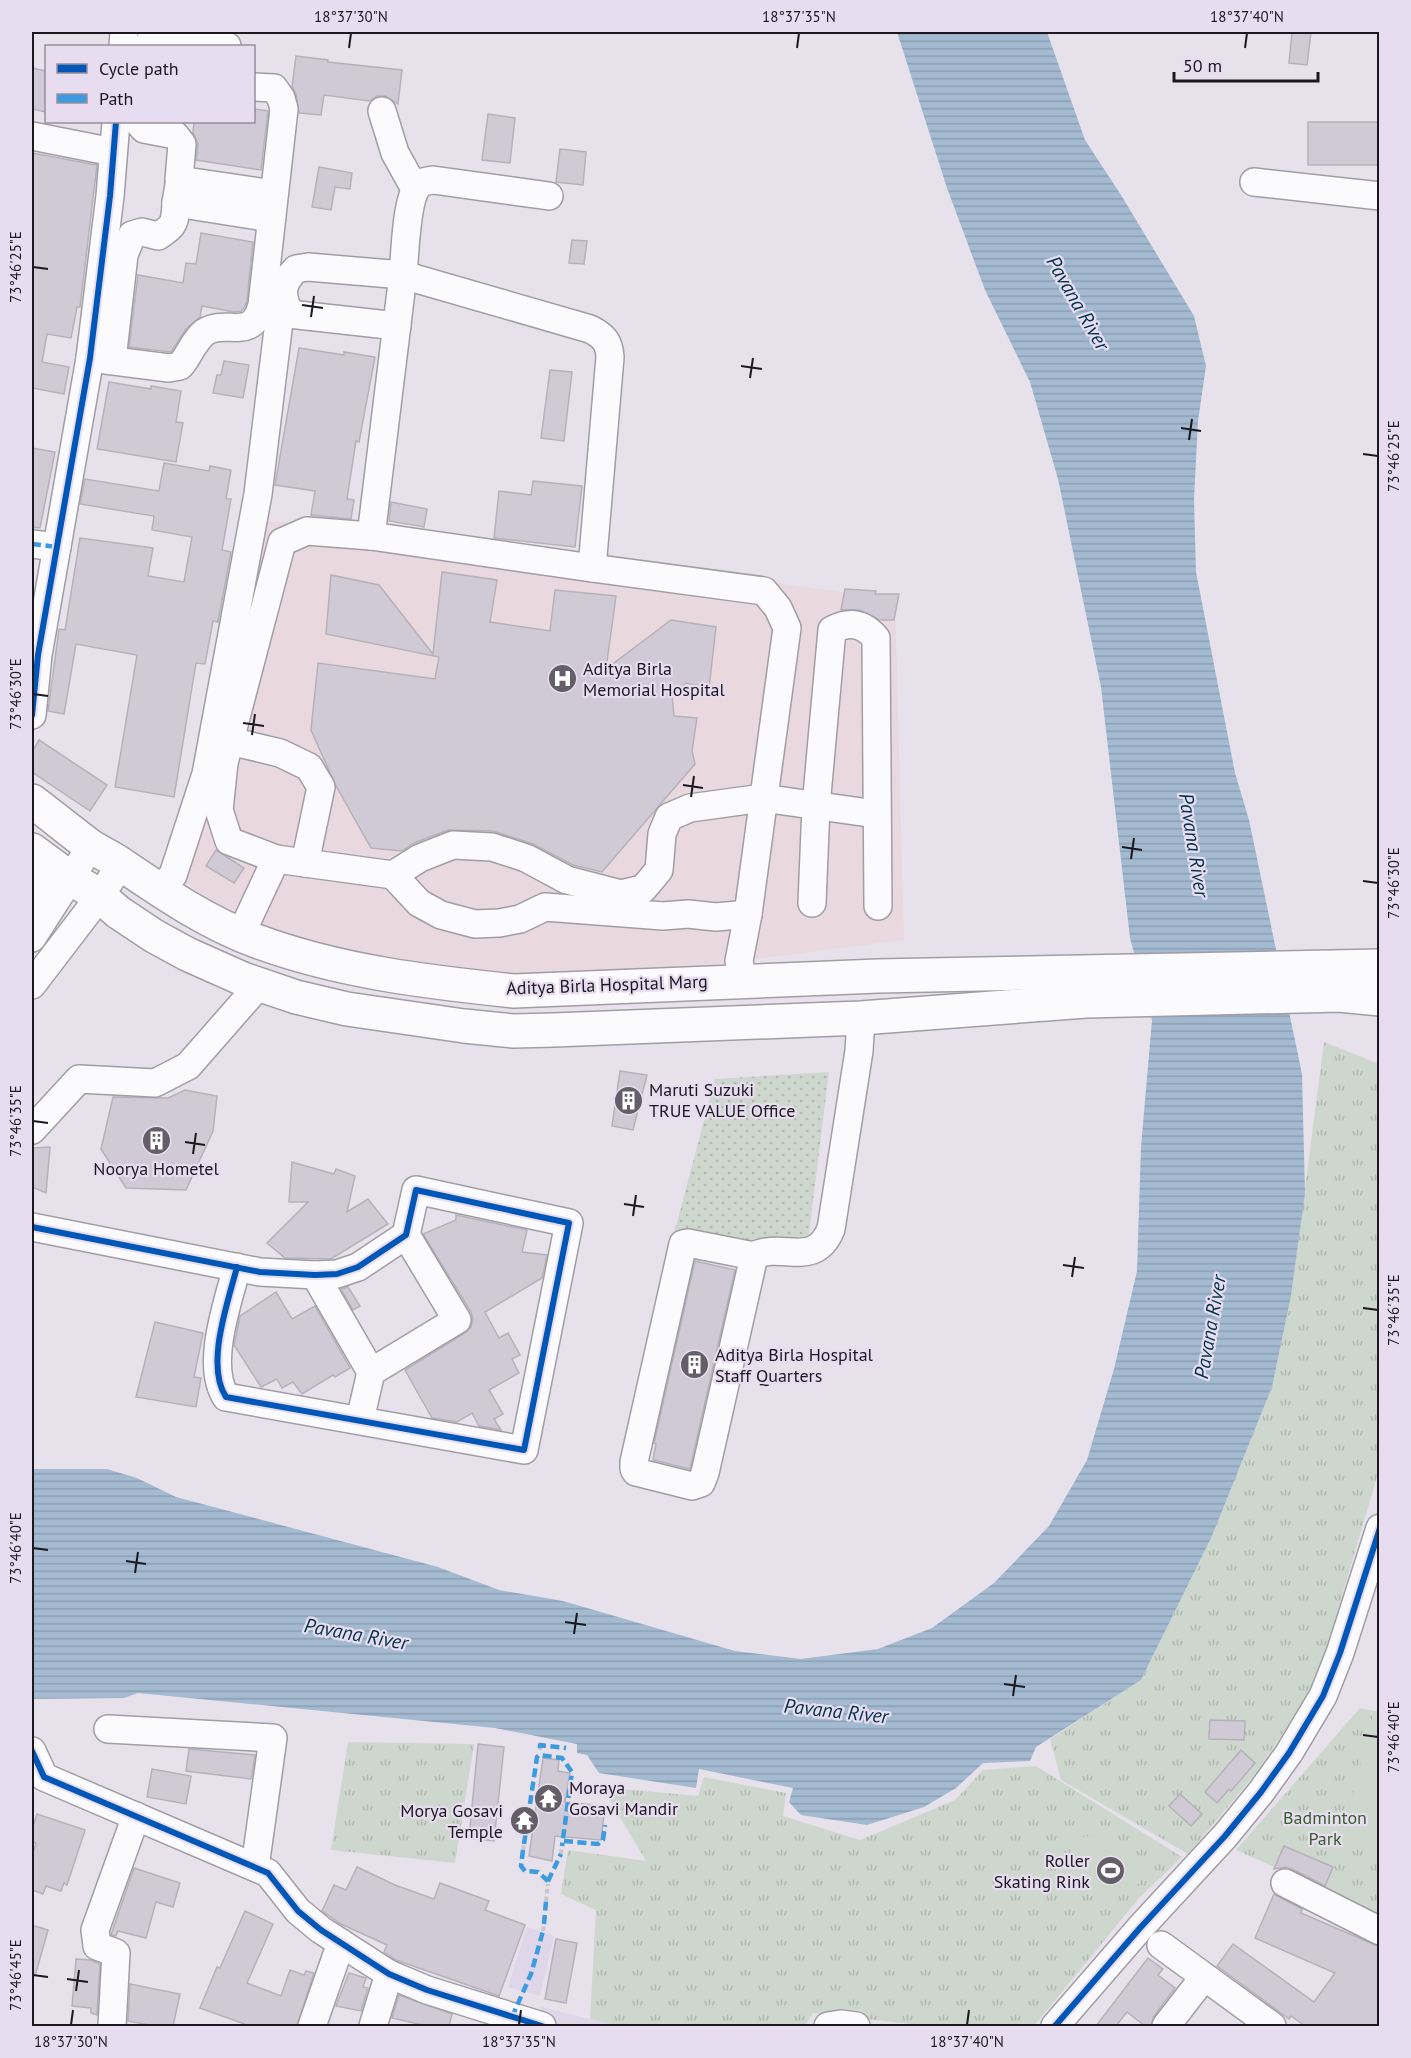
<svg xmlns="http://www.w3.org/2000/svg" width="1411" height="2058" font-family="'PT Sans',sans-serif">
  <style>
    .built { fill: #e0d6e9 }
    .medical { fill: #e9d8de }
    .grass { fill: url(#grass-dots) }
    .park { fill: url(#park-tufts) }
    .pitch { fill: #ced7cd }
    .water { fill: url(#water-rules) }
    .building { fill: #d0cad6; stroke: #b6b1b9; stroke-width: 1.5 }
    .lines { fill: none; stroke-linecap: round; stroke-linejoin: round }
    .minor-casing { stroke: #a19da5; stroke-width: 30 }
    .major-casing { stroke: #a19da5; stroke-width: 36 }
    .path { stroke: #c8c6c9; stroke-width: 4; stroke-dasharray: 4.5 3; stroke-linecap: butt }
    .minor { stroke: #fbfafc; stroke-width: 27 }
    .major { stroke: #fbfafc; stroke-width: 33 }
    .quiet { stroke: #3c9ae0; stroke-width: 4.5; stroke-dasharray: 9 4.5; stroke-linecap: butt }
    .cycleway-casing { stroke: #e8ddf0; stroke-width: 10 }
    .cycleway { stroke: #0057b8; stroke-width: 6 }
    .ticks { fill: none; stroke: #1c181f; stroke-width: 2 }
    .labels { text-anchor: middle; stroke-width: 4.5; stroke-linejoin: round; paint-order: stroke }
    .poi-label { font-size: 18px; fill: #1c181f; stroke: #e8ddf0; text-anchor: start }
    .street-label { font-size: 18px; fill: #1c181f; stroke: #e8ddf0 }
    .park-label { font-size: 18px; fill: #385d2d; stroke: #e8ddf0 }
    .water-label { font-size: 20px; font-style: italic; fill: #01324d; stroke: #e8ddf0 }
    .neatline { fill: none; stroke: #1c181f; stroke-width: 2 }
    .ticks-label { font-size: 15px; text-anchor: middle; fill: #1c181f }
  </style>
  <defs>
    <pattern id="grass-dots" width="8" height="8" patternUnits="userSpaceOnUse" patternTransform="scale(1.5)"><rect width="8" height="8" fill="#ced7cd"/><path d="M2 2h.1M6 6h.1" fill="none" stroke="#b0b8b0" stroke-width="1.8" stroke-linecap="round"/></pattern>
    <pattern id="park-tufts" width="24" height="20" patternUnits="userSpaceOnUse" patternTransform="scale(1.5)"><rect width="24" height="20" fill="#ced7cd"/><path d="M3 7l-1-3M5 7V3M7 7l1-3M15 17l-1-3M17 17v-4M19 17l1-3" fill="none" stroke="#b0b8b0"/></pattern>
    <pattern id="water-rules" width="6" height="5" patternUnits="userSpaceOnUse" patternTransform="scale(1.5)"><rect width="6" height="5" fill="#a3bad1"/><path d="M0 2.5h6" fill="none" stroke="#8c9fb3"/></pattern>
  </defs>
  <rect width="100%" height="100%" fill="#e7e1ec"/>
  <g class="built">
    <polygon points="527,1927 554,1936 540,1996 508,1987"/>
    <polygon points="541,2007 618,2026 543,2026 538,2025"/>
  </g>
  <polygon class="medical" points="245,521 385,526 895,600 904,940 708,965 545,975 438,967 288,939 227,912 180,878"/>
  <polygon class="grass" points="829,1072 806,1257 671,1245 715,1079"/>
  <g class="park">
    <polygon points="1324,1042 1379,1064 1379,1470 1316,1684 1257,1772 1188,1854 1061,1780 1050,1739 1141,1680 1212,1536 1272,1387 1291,1296"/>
    <polygon points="1360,1708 1379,1712 1379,1914 1236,1850"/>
    <polygon points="348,1742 474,1744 455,1863 331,1850"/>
    <polygon points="1036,1766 1182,1857 1140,1897 1034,2026 928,2026 813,2013 805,2026 618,2026 590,2019 596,1910 561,1894 568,1850 646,1861 602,1787 698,1796 704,1777 786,1793 783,1816 860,1840 955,1800 983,1770"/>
  </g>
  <g class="pitch">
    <polygon points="1374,1711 1380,1712 1379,1853 1340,1844"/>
    <path d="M1089,1836C1117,1839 1142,1846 1143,1878C1139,1882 1135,1889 1130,1892C1109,1902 1079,1880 1072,1861C1069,1853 1073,1846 1077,1839Z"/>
  </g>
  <polygon class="water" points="897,32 1047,32 1085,140 1121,195 1194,316 1206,366 1198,421 1194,500 1196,572 1235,773 1249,820 1302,1074 1305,1193 1291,1296 1272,1387 1212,1536 1141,1680 1036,1747 1030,1761 983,1763 956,1788 924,1807 867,1825 801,1815 789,1802 793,1788 699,1769 696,1788 599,1773 587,1755 577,1753 577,1744 495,1728 138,1693 124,1698 32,1699 32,1469 107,1469 137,1478 176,1497 438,1567 499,1590 563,1601 735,1651 801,1659 878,1649 932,1628 994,1583 1049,1526 1087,1460 1114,1369 1137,1271 1141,1147 1152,1020 1130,938 1101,687 1058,479 1030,382 985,290 947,188"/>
  <g class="building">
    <polygon points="1292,32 1311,32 1307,65 1289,63"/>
    <polygon points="296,56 328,60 328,62 402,70 398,104 385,96 377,96 370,101 324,95 321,115 299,113 296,94 292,87"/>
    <polygon points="32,68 46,71 46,112 32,109"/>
    <polygon points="254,109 268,111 261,170 196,160 198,144 193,132 194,122 254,122"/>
    <polygon points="488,114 515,118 510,163 482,160"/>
    <rect x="1308" y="122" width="72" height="43"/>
    <polygon points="560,149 586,152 583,185 556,182"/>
    <polygon points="32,153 97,165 80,307 77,307 71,338 47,334 42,362 69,367 64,394 32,388"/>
    <polygon points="319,167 352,173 350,189 335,187 331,210 312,207"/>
    <polygon points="201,233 253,242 247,301 244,308 241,311 234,312 202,306 200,317 186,329 171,352 129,347 138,275 183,283 186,263 196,264"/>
    <polygon points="572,240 587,241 584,264 569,263"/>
    <polygon points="299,348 344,355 344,352 375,357 359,442 356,441 347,499 354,500 351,519 311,515 315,491 275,485"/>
    <polygon points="224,361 249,365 243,398 213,393 217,375 221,375"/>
    <polygon points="550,370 572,372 564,441 541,438"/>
    <polygon points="109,382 151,389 151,386 181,391 176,422 183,423 176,462 97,449"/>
    <polygon points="32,448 55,452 40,528 32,527"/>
    <polygon points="164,463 209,471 210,466 231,470 226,499 231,499 222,550 231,552 218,622 213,621 205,664 196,663 174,797 115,787 137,655 76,644 64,714 48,711 59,629 65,630 80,538 153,548 148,576 184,582 192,537 152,530 154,516 80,504 85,479 159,491"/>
    <polygon points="533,481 582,486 575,547 494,538 499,491 531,495"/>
    <polygon points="391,502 427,509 424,527 389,521"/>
    <polygon points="442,572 497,580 490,622 550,631 555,590 616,596 606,669 671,620 716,627 709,688 686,683 672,696 674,716 697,718 692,751 695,764 602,872 573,865 533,844 493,831 448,830 414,843 402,851 371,848 335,784 311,730 318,663 435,679 439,657 326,634 331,575 379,585 433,654"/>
    <polygon points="845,589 876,591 875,594 899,594 894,620 879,620 860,610 841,610"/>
    <polygon points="39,740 107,785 90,811 32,772 32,752"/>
    <polygon points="216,850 244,868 234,883 206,866"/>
    <polygon points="620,1071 647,1075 633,1130 612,1126"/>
    <polygon points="185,1090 217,1096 213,1131 186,1190 126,1188 101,1149 113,1097 168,1098"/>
    <polygon points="50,1147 46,1193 32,1187 32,1148"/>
    <polygon points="292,1162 334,1174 336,1169 355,1176 347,1212 368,1199 388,1224 331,1259 285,1258 267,1243 308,1202 289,1202"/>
    <polygon points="456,1215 527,1230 522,1252 547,1255 542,1278 485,1312 499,1338 508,1333 520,1355 512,1359 519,1373 489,1390 503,1414 494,1419 501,1430 479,1426 472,1413 457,1422 432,1418 405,1370 465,1333 471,1327 473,1319 471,1312 423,1234 456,1220"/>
    <polygon points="695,1261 735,1270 690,1469 653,1460 656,1444 654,1443"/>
    <polygon points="348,1287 360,1306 353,1310 341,1289"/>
    <polygon points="276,1292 292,1319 315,1306 350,1368 335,1377 333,1375 302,1394 293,1382 282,1388 277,1379 261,1387 234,1345 236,1336 240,1316"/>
    <polygon points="155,1322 203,1333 194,1377 201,1378 196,1407 136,1397"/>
    <polygon points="1210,1720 1245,1721 1244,1740 1209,1739"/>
    <polygon points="478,1744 504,1747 494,1841 469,1838"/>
    <polygon points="189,1749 255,1755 251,1779 186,1771"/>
    <polygon points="1241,1750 1255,1763 1231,1791 1229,1789 1217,1803 1205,1792"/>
    <polygon points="543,1758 559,1760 558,1771 570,1773 565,1802 605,1806 601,1840 555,1836 552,1861 529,1856"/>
    <polygon points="152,1769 191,1776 186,1804 147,1797"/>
    <polygon points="1180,1794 1202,1814 1191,1826 1169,1806"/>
    <polygon points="37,1814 85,1830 67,1885 64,1883 61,1891 46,1886 43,1894 32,1890 32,1855 36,1843 32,1842 32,1829"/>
    <polygon points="1284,1846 1333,1867 1325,1886 1292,1869 1285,1867 1274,1869"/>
    <polygon points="357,1867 395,1885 434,1899 440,1883 489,1901 485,1910 525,1925 499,1996 396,1960 384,1952 387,1945 341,1924 322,1911 334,1885 346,1890"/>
    <polygon points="134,1868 180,1883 173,1907 156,1902 146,1938 118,1931 116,1936 111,1935"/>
    <polygon points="1274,1894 1302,1909 1301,1913 1380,1947 1380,2026 1305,2026 1291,2016 1289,2019 1217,1966 1233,1944 1314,2002 1335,1973 1255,1938"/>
    <polygon points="245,1911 273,1924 247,1983 281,1996 290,1970 304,1975 306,1971 314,1973 297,2026 250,2026 200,2008 217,1967 220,1968"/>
    <polygon points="32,1925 48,1930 36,1973 32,1973"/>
    <polygon points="556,1939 577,1943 566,2003 545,1999"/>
    <polygon points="1148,1958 1163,1969 1158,1975 1175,1988 1154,2016 1151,2026 1145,2026 1127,2012 1116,2026 1096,2026"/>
    <polygon points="76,1959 91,1960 100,1964 97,2015 91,2013 91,2008 72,2006"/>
    <polygon points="349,1973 366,1978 363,1987 368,1988 361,2011 336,2006"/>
    <polygon points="130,1984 180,1994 173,2026 154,2026 128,2021"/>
    <polygon points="399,1995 452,2014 449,2026 427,2026 392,2018"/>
  </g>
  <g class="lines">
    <defs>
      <g id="minor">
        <polyline points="123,46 124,32"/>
        <polyline points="149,46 150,41 156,37 227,46"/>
        <polyline points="382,111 395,153 415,189"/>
        <polyline points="138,122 144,129 175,135 182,144 179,180 274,194"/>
        <polyline points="32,136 113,152"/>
        <polyline points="1254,182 1380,196"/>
        <polyline points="179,185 176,203 271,218"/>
        <path d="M290,314C281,295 280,285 296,269L308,267L403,275C405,255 406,202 417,187C422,181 426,181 433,180L549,196"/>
        <path d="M90,358L169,368L180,366C189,356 194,340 205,332C226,318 252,343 262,305L284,109L281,98L274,88L254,87"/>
        <path d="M112,360L124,255L132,235L142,232L158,236C175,226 175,222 176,203"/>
        <path d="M371,536L403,275L590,329C604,336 609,342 610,357L592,568"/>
        <polyline points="32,544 57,547"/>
        <polyline points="32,715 38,655 90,358 110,196 116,122"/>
        <polyline points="230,741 280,753 309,767 321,787 305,863"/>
        <path d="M32,852C45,880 41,896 33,925"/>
        <polyline points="276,859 229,841 219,810 224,763 282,542 307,531 371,536 592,568 764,591 778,608 787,628 748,914 739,961 743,980"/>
        <polyline points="393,875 419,903 441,915 475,924 499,923 520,919 545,907 663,916 688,914 716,917 748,914"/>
        <polyline points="159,890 173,875 206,774 258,494 280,313 397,326"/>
        <path d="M812,903L816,806L832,630C849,621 863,623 876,638L878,906"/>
        <polyline points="241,934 276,859 393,875 420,858 453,845 492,847 526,858 567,880 621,894 643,889 659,870 662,834 669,817 690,808 763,798 876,814"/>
        <polyline points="32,938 91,846"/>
        <polyline points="32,985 100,896 121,864"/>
        <polyline points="32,1130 79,1079 155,1083 188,1066 259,985"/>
        <path d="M32,1227L260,1272L315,1275L337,1274L358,1267L406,1235L416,1190L569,1223L524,1450L226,1397C205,1365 228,1302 237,1267"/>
        <path d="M754,1256L688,1243L683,1244L634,1462V1469L636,1472L692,1486L701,1483L705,1473L754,1256C782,1241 814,1270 831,1229L859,1051L861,1018"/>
        <polyline points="315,1275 371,1372"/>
        <polyline points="360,1420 371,1372 457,1320 406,1235"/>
        <polyline points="108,1729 273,1738 255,1867"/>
        <polyline points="32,1751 44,1777 268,1873 298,1911 321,1930 389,1974 427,1990 542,2026"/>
        <polyline points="1285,1883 1380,1931"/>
        <polyline points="1161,1945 1272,2026"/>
        <polyline points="112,2026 116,1953 97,1946 95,1930 136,1816"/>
        <polyline points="312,2026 341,1943"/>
        <polyline points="373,2026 389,1974"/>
        <polyline points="828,2026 841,2024 856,2026"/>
        <polyline points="1055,2026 1140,1928 1225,1836 1261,1792 1289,1753 1323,1696 1340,1653 1380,1528"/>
        <polyline points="1166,2026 1204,1977"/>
      </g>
      <g id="major">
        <path d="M32,801C51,815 70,831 89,845C99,852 111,857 121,864C165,894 209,924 259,942C341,972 428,982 514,991L878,976L1380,966"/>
        <polyline points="32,850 70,878 100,896 118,912 154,936 187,954 243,979 296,997 347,1009 464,1026 513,1031 554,1030 861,1018 1086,1001 1339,995 1380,999"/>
      </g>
    </defs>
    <use href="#minor" class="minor-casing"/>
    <use href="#major" class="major-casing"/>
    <g class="path">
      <polyline points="540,1748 540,1750"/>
      <polyline points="523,1850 524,1844"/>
      <polyline points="561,1854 562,1846"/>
      <polyline points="546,1901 548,1884"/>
      <polyline points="543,1931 544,1924"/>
    </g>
    <use href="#minor" class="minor"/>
    <use href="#major" class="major"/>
    <g class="quiet">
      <polyline points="32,544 57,547"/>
      <polyline points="540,1748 540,1745 566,1748"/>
      <polyline points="564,1841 598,1844 603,1840 605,1825"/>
      <polyline points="524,1844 537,1757 539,1755 562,1758 572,1772 562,1846"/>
      <polyline points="523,1850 521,1866 525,1871 538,1872 548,1881 548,1884"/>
      <polyline points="548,1881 561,1854"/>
      <polyline points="544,1924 546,1901"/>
      <polyline points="512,2017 531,1974 543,1931"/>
    </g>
    <defs>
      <g id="cycleway">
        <polyline points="32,715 38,655 90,358 110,196 116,122"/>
        <path d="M32,1227L260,1272L315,1275L337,1274L358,1267L406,1235L416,1190L569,1223L524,1450L226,1397C205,1365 228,1302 237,1267"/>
        <polyline points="32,1751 44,1777 268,1873 298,1911 321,1930 389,1974 427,1990 542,2026"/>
        <polyline points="1055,2026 1140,1928 1225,1836 1261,1792 1289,1753 1323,1696 1340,1653 1380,1528"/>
      </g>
    </defs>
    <use href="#cycleway" class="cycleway-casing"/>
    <use href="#cycleway" class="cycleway"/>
  </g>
  <path class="ticks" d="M349,48L351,33M797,48L799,33M1245,48L1247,33M33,267L48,269M302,305L323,308M311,317L314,296M741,366L762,369M750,378L753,358M1181,428L1201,431M1189,440L1192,419M1363,454L1378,456M33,694L48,696M243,723L264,726M252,735L255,714M683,785L703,788M691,797L694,776M1122,847L1142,850M1131,859L1134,838M1363,881L1378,883M33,1121L48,1123M185,1142L205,1145M193,1154L196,1133M624,1204L644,1207M633,1216L636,1195M1063,1265L1084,1268M1072,1277L1075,1257M1363,1308L1378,1310M33,1548L48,1550M126,1561L146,1564M135,1573L138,1552M565,1622L586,1625M574,1634L577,1613M1004,1684L1025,1687M1013,1696L1016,1675M1363,1735L1378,1737M33,1975L48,1977M67,1979L88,1982M76,1991L79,1970M71,2025L73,2010M519,2025L521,2010M967,2025L969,2010"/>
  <defs>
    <symbol id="hospital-disc" viewBox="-11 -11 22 22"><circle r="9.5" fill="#635e67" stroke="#e8ddf0"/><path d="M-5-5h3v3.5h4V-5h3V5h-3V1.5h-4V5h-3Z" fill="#fff"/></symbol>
    <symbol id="building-disc" viewBox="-11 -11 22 22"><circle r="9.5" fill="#635e67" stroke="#e8ddf0"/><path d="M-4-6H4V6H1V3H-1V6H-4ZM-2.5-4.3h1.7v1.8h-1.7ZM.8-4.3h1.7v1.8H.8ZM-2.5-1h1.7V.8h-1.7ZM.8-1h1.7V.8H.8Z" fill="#fff"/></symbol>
    <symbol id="temple-disc" viewBox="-11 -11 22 22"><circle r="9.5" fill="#635e67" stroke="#e8ddf0"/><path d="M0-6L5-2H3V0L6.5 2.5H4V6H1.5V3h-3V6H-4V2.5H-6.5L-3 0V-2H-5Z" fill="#fff"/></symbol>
    <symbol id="stadium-disc" viewBox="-11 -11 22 22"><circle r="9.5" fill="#635e67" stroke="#e8ddf0"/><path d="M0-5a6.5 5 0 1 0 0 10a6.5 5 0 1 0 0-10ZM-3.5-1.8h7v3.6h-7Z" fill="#fff"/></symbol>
  </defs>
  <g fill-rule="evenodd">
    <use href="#hospital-disc" x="546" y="662" width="33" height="33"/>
    <use href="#building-disc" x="612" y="1084" width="33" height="33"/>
    <use href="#building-disc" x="140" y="1124" width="33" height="33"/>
    <use href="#building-disc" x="678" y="1348" width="33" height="33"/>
    <use href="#temple-disc" x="532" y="1782" width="33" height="33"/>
    <use href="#temple-disc" x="508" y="1804" width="33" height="33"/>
    <use href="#stadium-disc" x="1094" y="1854" width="33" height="33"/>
  </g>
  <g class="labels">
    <g class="poi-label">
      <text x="583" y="675">Aditya Birla<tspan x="583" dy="21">Memorial Hospital</tspan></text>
      <text x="649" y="1096">Maruti Suzuki<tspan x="649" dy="21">TRUE VALUE Office</tspan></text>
      <text x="156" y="1175" text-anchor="middle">Noorya Hometel</text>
      <text x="715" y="1361">Aditya Birla Hospital<tspan x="715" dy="21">Staff Quarters</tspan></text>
      <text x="569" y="1794">Moraya<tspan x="569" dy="21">Gosavi Mandir</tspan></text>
      <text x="503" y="1817" text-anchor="end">Morya Gosavi<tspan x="503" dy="21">Temple</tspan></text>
      <text x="1090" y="1867" text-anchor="end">Roller<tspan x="1090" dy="21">Skating Rink</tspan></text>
    </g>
    <g class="street-label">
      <text transform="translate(607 985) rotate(-2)" y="6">Aditya Birla Hospital Marg</text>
    </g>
    <g class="park-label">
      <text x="1325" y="1824">Badminton<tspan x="1325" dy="21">Park</tspan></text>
    </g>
    <g class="water-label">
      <text transform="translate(1078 303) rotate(60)" y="7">Pavana River</text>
      <text transform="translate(1194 845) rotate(81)" y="7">Pavana River</text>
      <text transform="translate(1210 1327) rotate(-80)" y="7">Pavana River</text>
      <text transform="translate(356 1634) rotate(10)" y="7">Pavana River</text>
      <text transform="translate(836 1711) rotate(6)" y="7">Pavana River</text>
    </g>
  </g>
  <rect width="1411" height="2058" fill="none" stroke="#e8ddf0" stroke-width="66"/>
  <rect x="45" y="45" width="210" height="78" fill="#e8ddf0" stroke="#968e9c" stroke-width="1.5"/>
  <rect x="57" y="64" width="30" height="9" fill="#0057b8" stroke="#968e9c" stroke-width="1.5"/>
  <text x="99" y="75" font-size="18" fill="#1c181f">Cycle path</text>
  <rect x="57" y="94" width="30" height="9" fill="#3c9ae0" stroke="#968e9c" stroke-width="1.5"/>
  <text x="99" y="105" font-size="18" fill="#1c181f">Path</text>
  <path d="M1174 72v9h144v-9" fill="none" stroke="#1c181f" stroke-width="3"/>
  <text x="1183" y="72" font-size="18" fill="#1c181f" stroke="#e8ddf0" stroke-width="4.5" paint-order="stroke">50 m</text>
  <rect x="33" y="33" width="1345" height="1992" class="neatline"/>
  <g class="ticks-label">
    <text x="351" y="22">18°37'30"N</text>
    <text x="799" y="22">18°37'35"N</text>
    <text x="1247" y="22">18°37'40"N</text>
    <text transform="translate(16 267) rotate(-90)" y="5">73°46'25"E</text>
    <text transform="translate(1394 456) rotate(-90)" y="5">73°46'25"E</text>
    <text transform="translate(16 694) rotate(-90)" y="5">73°46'30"E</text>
    <text transform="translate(1394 883) rotate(-90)" y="5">73°46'30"E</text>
    <text transform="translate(16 1121) rotate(-90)" y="5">73°46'35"E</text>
    <text transform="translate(1394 1310) rotate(-90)" y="5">73°46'35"E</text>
    <text transform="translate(16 1548) rotate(-90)" y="5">73°46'40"E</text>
    <text transform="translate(1394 1737) rotate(-90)" y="5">73°46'40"E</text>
    <text transform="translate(16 1975) rotate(-90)" y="5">73°46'45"E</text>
    <text x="71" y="2047">18°37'30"N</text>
    <text x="519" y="2047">18°37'35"N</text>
    <text x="967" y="2047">18°37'40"N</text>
  </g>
</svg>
